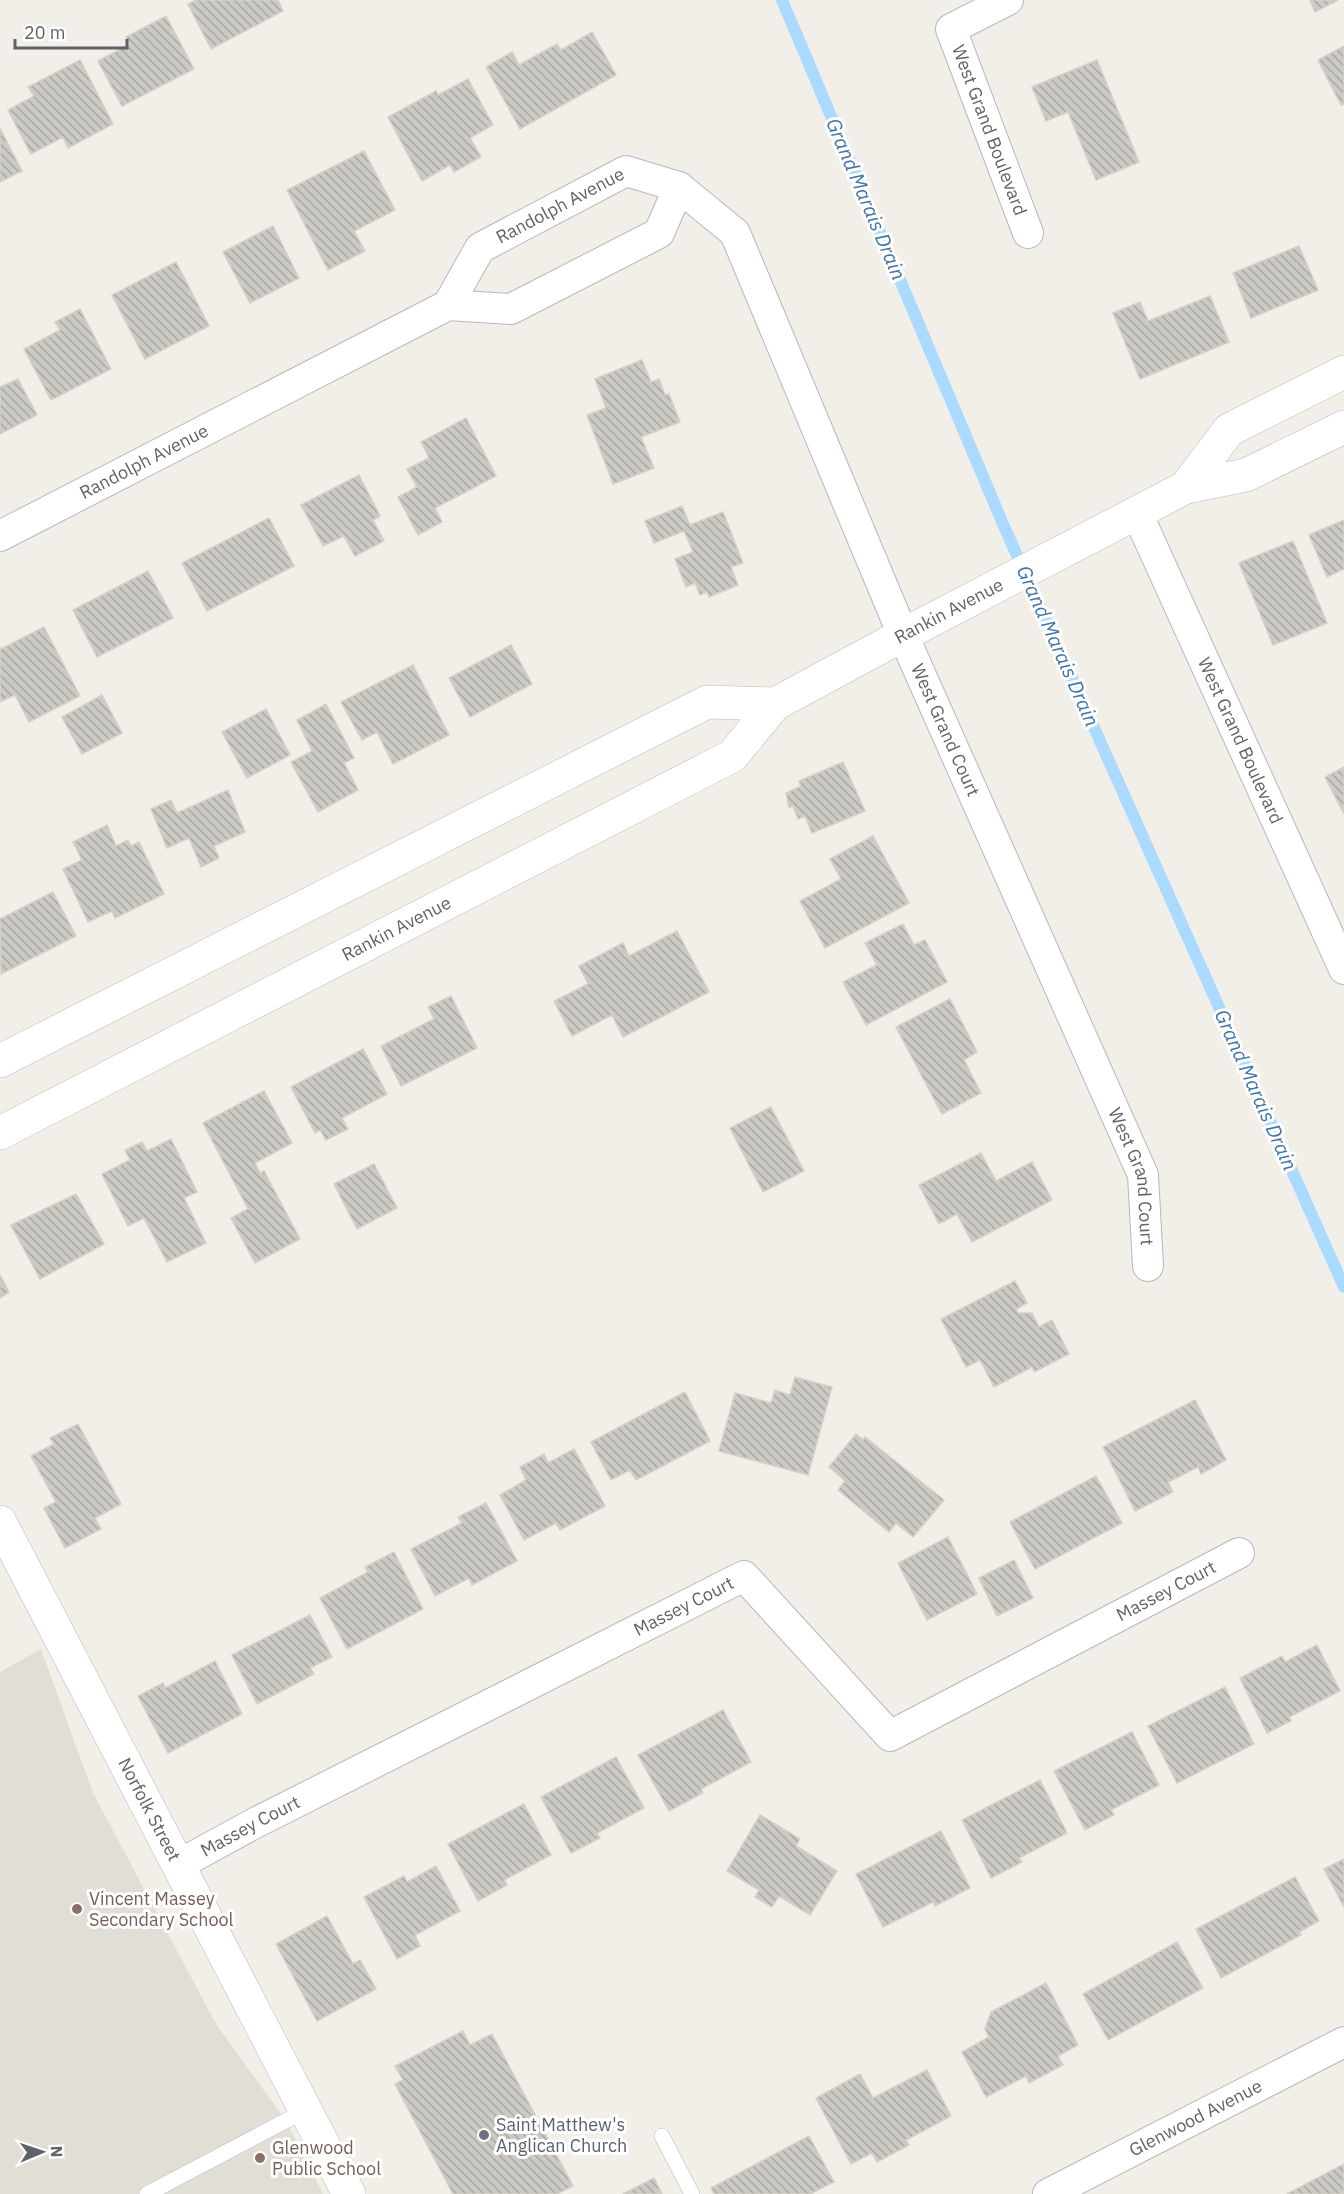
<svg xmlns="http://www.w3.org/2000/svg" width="1344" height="2194" font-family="'IBM Plex Sans',sans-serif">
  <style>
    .education { fill: #e1ded6 }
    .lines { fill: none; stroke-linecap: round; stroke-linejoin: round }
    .stream { stroke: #aadaff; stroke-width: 12 }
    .building { fill: url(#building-back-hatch); stroke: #d6d1c6; stroke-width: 1.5 }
    .lane-casing { stroke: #b5b8bc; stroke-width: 16 }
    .street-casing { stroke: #b5b8bc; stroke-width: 32 }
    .secondary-casing { stroke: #b6babf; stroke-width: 34 }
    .lane { stroke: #fff; stroke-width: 15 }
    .street { stroke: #fff; stroke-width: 30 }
    .secondary { stroke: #fff; stroke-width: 33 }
    .education-dot { fill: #8d6e63; stroke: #fff; stroke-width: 2 }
    .worship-dot { fill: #6b7280; stroke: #fff; stroke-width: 2 }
    .labels { text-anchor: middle; stroke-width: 6; stroke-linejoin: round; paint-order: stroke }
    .street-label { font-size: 18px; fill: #5f6368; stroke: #fff }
    .education-label { font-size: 18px; fill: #785e54; stroke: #fff; text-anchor: start }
    .worship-label { font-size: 18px; fill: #5b616d; stroke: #fff; text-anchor: start }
    .water-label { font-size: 20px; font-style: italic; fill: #4174aa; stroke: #fff }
  </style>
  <defs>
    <pattern id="building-back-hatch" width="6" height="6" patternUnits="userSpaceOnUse" patternTransform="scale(1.5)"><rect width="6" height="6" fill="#cccac5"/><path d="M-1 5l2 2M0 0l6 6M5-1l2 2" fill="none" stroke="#a9a8a4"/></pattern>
  </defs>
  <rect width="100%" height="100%" fill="#f1efe8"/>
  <polygon class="education" points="41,1649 93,1793 216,2024 286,2121 323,2194 0,2194 0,1672"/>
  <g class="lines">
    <polyline class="stream" points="782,0 1003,524 1344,1287"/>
  </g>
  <g class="building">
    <polygon points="196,0 278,0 283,11 211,49 188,4"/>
    <polygon points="1310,0 1338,0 1315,12"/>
    <polygon points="166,16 194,69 122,106 98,61 130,44 126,37"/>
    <polygon points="592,32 616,75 520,129 486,67 512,52 519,65 557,44 561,50"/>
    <polygon points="1344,46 1344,104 1341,105 1318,60"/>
    <polygon points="80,60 113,124 68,148 63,137 31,154 8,110 34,96 28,87"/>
    <polygon points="1097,60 1139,162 1096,180 1068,112 1046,121 1032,87"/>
    <polygon points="468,79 493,125 470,138 481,157 454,172 450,165 422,181 388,117 436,91 438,95"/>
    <polygon points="0,128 22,171 0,182"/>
    <polygon points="364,151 395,210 354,231 365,251 328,270 287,190"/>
    <polygon points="273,226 299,278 250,303 223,252"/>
    <polygon points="1299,246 1318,290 1251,318 1233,273"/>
    <polygon points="176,262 209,326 145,359 112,295"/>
    <polygon points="1210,296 1229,342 1140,379 1113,313 1140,302 1148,321"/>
    <polygon points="80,309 111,369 51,400 24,349 60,330 55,322"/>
    <polygon points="642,360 651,382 659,379 665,395 669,394 680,422 641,437 654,468 613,484 587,415 606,408 595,379"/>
    <polygon points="18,379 37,415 0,434 0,387"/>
    <polygon points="466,418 496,476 435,508 442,522 418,535 398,497 417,487 407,469 429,458 421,442"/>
    <polygon points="359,475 380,516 373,520 384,541 355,556 344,536 323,546 301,505"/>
    <polygon points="682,506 690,525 723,512 743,563 731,567 738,585 709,597 707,592 700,595 695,583 686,587 675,559 693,552 684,531 654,543 645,521"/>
    <polygon points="269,518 294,566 207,611 182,563"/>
    <polygon points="1344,520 1344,569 1327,577 1309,535"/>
    <polygon points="1293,541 1327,623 1273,645 1239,563"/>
    <polygon points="148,571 173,618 97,657 73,610"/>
    <polygon points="44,627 80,696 29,722 15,695 0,702 0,648 1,649"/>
    <polygon points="511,645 532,684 470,717 449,678"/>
    <polygon points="413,665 449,735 393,764 377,732 362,740 341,702"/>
    <polygon points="102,695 122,733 82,754 62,717"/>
    <polygon points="326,704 354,758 344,763 358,790 318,812 291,762 312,751 297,720"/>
    <polygon points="266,709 290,755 247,778 222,732"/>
    <polygon points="843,762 865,811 812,833 805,816 798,819 793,806 789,808 786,793 801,786 799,781"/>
    <polygon points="1344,767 1344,814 1325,777"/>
    <polygon points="228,790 245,832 214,846 219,858 201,867 189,838 167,848 151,809 171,800 177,813"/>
    <polygon points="107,825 116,846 128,840 131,846 139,842 164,894 115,918 112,911 88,922 63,869 82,860 73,842"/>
    <polygon points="873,836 909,903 825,948 800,901 841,879 830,859"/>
    <polygon points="53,892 76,936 1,974 0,919"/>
    <polygon points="903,924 914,945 925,940 947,982 866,1025 843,982 877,965 865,943"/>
    <polygon points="677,931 709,992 623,1037 612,1015 572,1036 554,1001 588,984 579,966 623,943 629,956"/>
    <polygon points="451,996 477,1048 401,1086 381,1046 434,1019 428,1007"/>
    <polygon points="950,999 977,1052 964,1060 981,1093 942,1114 896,1027"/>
    <polygon points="363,1049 387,1094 342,1118 348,1129 326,1140 320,1130 315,1133 291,1087"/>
    <polygon points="264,1091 292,1143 255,1163 260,1173 264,1171 300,1239 255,1263 231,1218 248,1209 203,1123"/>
    <polygon points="771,1107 804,1171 763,1192 730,1128"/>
    <polygon points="171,1139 197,1192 184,1198 206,1243 167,1262 144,1218 128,1226 102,1174 130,1160 125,1150 142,1142 147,1151"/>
    <polygon points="981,1153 996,1181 1032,1162 1052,1200 972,1242 957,1214 939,1224 919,1185"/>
    <polygon points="374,1164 397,1208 357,1229 334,1184"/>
    <polygon points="76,1194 104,1244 40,1279 11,1225"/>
    <polygon points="0,1275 9,1292 0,1298"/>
    <polygon points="1015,1281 1027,1303 1016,1309 1018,1313 1032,1313 1039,1327 1052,1320 1069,1354 1034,1372 1032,1367 994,1387 980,1360 966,1367 941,1319"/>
    <polygon points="795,1377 832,1387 808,1475 719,1451 735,1393 771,1403 775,1390 790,1395"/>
    <polygon points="685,1392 710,1441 636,1480 630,1470 611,1480 591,1442"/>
    <polygon points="1195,1400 1226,1460 1201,1474 1198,1467 1168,1482 1173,1492 1135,1511 1103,1447"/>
    <polygon points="78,1424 121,1504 95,1518 101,1529 65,1548 44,1508 56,1502 31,1456 54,1444 50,1438"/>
    <polygon points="856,1434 863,1440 865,1437 944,1500 913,1537 896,1523 889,1532 838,1490 845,1481 829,1467"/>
    <polygon points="574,1449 605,1506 560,1530 556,1523 524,1540 500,1495 526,1480 520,1467 544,1454 548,1463"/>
    <polygon points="1096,1476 1122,1523 1035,1569 1010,1522"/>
    <polygon points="486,1503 517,1561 472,1585 469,1578 435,1596 411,1549 462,1523 458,1517"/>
    <polygon points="948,1537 977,1594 927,1620 898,1563"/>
    <polygon points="394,1552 423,1609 347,1649 320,1598 368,1572 365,1567"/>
    <polygon points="1014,1560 1033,1598 997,1616 979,1578"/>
    <polygon points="310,1615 332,1657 310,1668 314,1674 257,1704 232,1655"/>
    <polygon points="1317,1645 1340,1691 1289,1717 1291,1721 1267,1733 1240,1678 1282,1656 1285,1662"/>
    <polygon points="215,1661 242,1714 168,1753 138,1696 163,1683 165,1688"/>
    <polygon points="1225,1687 1254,1744 1177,1783 1148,1726"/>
    <polygon points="723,1710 751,1762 701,1789 703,1793 669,1811 638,1755"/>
    <polygon points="1132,1732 1159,1785 1111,1810 1114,1815 1085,1830 1054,1771"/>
    <polygon points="616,1757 644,1808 597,1833 600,1838 571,1853 541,1797"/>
    <polygon points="1040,1780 1067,1833 1019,1858 1022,1862 991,1878 962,1820"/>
    <polygon points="524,1804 551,1855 504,1880 507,1885 478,1901 448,1844"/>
    <polygon points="760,1815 800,1839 796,1846 837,1871 810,1915 779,1896 772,1907 755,1897 759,1890 727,1871"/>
    <polygon points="941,1831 970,1888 935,1906 933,1902 883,1927 856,1874"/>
    <polygon points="1344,1859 1344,1907 1324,1869"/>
    <polygon points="436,1866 460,1911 415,1935 420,1946 397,1959 364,1897 404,1876 407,1882"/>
    <polygon points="1295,1877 1319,1921 1299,1932 1301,1935 1221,1978 1196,1929"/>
    <polygon points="327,1916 353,1964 360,1960 376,1989 317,2021 276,1944"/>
    <polygon points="1177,1942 1203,1988 1108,2040 1083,1994"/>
    <polygon points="1046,1983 1078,2045 1058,2056 1063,2065 1029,2083 1026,2076 986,2097 962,2052 989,2037 985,2029 991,2012"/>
    <polygon points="463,2031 470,2045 492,2034 573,2186 557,2194 453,2194 395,2084 403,2080 395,2066"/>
    <polygon points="927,2070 951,2116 906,2140 909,2145 877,2162 872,2153 851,2164 816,2098 860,2074 873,2098"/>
    <polygon points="809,2136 834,2182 810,2194 714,2194 711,2188"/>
    <polygon points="1344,2164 1344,2194 1287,2194"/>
    <polygon points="654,2178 662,2194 623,2194"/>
  </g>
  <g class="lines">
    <defs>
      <g id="lane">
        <polyline points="662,2136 692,2194"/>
        <polyline points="147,2194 306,2110"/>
      </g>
      <g id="street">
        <path id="s1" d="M1008,0L951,29L1028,233"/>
        <path id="s2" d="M448,305L480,248L626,171L679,187L735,233L903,635L1143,1175L1148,1266"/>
        <path id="s3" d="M1137,513L1344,969"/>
        <path id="s4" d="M0,536L448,305L511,309L659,233L679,187"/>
        <path id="s5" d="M178,1865L257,1822L744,1576L890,1736L1239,1553"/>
        <path id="s6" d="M1048,2194L1344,2042"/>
      </g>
      <g id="secondary">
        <polyline points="1186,487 1229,430 1344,372"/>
        <polyline points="0,1061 707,702 775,704"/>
        <path id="s7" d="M0,1133L732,756L775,704L903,635L1186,487L1246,475L1344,427"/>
        <path id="s8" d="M0,1522L349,2194"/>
      </g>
    </defs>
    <use href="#lane" class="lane-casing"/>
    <use href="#street" class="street-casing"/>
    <use href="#secondary" class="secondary-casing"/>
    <use href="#lane" class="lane"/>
    <use href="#street" class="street"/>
    <use href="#secondary" class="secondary"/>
  </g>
  <g class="education-dot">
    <circle cx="77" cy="1909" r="6"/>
    <circle cx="260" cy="2158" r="6"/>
  </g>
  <circle class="worship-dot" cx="484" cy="2135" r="6"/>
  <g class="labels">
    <g class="street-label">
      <text dy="6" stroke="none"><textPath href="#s1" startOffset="172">West Grand Boulevard</textPath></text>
      <text dy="6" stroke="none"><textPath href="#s2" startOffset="156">Randolph Avenue</textPath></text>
      <text dy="6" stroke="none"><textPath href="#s4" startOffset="162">Randolph Avenue</textPath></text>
      <text dy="6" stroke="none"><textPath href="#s7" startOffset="1088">Rankin Avenue</textPath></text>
      <text dy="6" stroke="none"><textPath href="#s2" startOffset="898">West Grand Court</textPath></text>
      <text dy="6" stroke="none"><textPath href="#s3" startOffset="250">West Grand Boulevard</textPath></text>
      <text dy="6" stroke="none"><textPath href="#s7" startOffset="446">Rankin Avenue</textPath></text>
      <text dy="6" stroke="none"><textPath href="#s2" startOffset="1384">West Grand Court</textPath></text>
      <text dy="6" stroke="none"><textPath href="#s5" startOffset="1164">Massey Court</textPath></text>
      <text dy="6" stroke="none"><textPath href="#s5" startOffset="568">Massey Court</textPath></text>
      <text dy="6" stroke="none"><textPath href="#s8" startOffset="324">Norfolk Street</textPath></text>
      <text dy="6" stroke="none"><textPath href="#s5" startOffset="82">Massey Court</textPath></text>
      <text dy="6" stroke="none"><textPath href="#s6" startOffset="166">Glenwood Avenue</textPath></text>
    </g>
    <g class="education-label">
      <text x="89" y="1905">Vincent Massey<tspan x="89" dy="21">Secondary School</tspan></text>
      <text x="272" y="2154">Glenwood<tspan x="272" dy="21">Public School</tspan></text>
    </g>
    <g class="worship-label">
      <text x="496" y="2131">Saint Matthew's<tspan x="496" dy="21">Anglican Church</tspan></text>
    </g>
    <g class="water-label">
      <text transform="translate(866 199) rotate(67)" y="7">Grand Marais Drain</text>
      <text transform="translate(1058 646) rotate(66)" y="7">Grand Marais Drain</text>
      <text transform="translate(1256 1090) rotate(66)" y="7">Grand Marais Drain</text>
    </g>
  </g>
  <g transform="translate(42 2152) rotate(88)" stroke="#ffffff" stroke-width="4.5" paint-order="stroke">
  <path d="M0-4.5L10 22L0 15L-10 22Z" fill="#5f6368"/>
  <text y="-9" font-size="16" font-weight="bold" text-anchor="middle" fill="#5f6368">N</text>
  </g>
  <path d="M15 39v9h112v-9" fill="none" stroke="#5f6368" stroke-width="3"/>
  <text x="24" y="39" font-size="18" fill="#5f6368" stroke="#ffffff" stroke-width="4.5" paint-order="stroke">20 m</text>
</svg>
